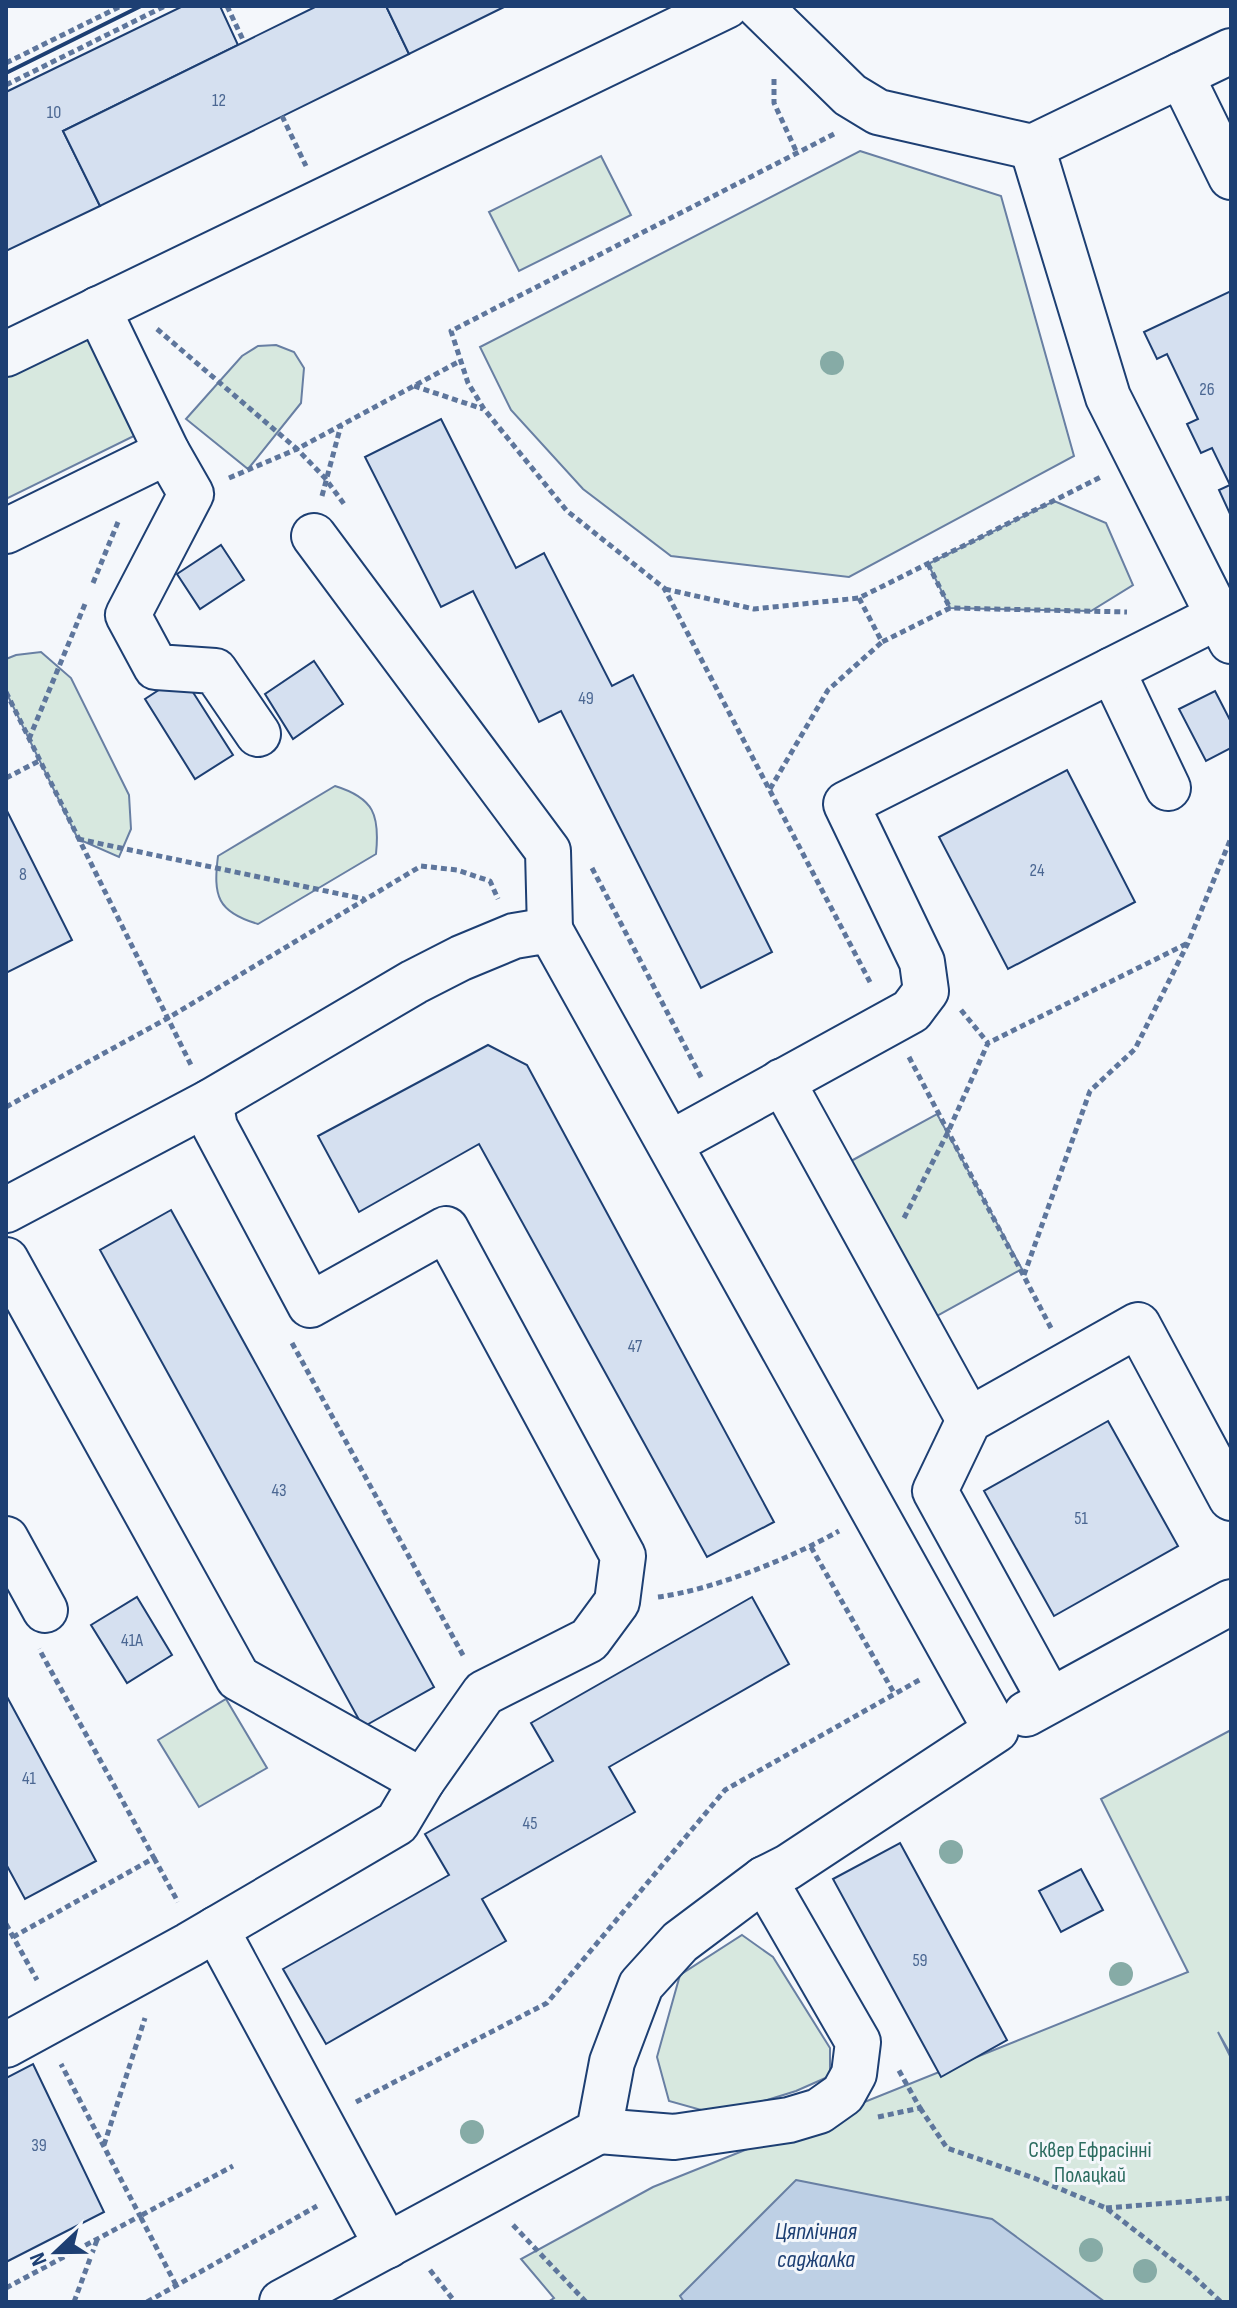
<svg xmlns="http://www.w3.org/2000/svg" width="1237" height="2308" font-family="'Sofia Sans Condensed',sans-serif">
  <style>
    .green { fill: #d7e8df; stroke: #687fa3; stroke-width: 2 }
    .water { fill: #bed0e5; stroke: #687fa3; stroke-width: 2 }
    .building { fill: #d5e0f0; stroke: #1d3f73; stroke-width: 2 }
    .lines { fill: none; stroke-linecap: round; stroke-linejoin: round }
    .minor-casing { stroke: #1d3f73; stroke-width: 48 }
    .path { stroke: #5e769c; stroke-width: 5; stroke-dasharray: 6 4; stroke-linecap: butt }
    .minor { stroke: #f4f7fb; stroke-width: 44 }
    .wall { stroke: #1d3f73; stroke-width: 4 }
    .tree { fill: #86aba6 }
    .labels { text-anchor: middle; stroke-width: 6; stroke-linejoin: round; paint-order: stroke }
    .number-label { font-size: 18px; fill: #4b6792 }
    .park-label { font-size: 22px; fill: #2c6c60; stroke: #f4f7fb }
    .water-label { font-size: 24px; font-style: italic; fill: #1d3f73; stroke: #f4f7fb }
  </style>
  <rect width="100%" height="100%" fill="#f4f7fb"/>
  <g class="green">
    <polygon points="860,151 1001,196 1074,456 849,577 671,556 583,489 511,410 480,347"/>
    <polygon points="601,156 631,215 519,271 489,212"/>
    <polygon points="92,329 140,433 6,499 6,371"/>
    <polygon points="276,345 294,352 304,368 301,403 248,469 186,419 242,356 258,346"/>
    <polygon points="1054,501 1106,523 1133,585 1091,611 950,608 928,564"/>
    <polygon points="41,652 71,678 129,795 131,829 119,857 78,839 6,692 6,659 16,655"/>
    <path d="M335,786C374,798 380,815 376,854L258,924C217,912 213,896 218,856Z"/>
    <polygon points="937,1114 1022,1269 937,1316 851,1161"/>
    <polygon points="226,1699 267,1768 199,1807 158,1740"/>
    <polygon points="1231,1730 1231,2055 1218,2032 1231,2058 1231,2302 548,2302 554,2298 521,2259 653,2187 1188,1972 1101,1799"/>
    <polygon points="742,1935 773,1957 830,2048 830,2076 796,2091 719,2115 669,2101 657,2057 680,1975"/>
  </g>
  <polygon class="water" points="796,2180 992,2219 1105,2302 684,2302 680,2296"/>
  <g class="building">
    <polygon points="183,6 220,6 238,45 63,131 100,206 6,251 6,92"/>
    <polygon points="317,6 386,6 409,54 100,206 63,131"/>
    <polygon points="386,6 506,6 409,54"/>
    <polygon points="1231,291 1231,516 1219,490 1230,485 1212,448 1201,453 1187,424 1198,419 1167,354 1157,359 1144,332"/>
    <polygon points="441,419 516,568 544,553 612,686 633,675 772,952 701,988 561,711 539,722 473,591 441,607 365,457"/>
    <polygon points="221,545 244,580 200,609 177,574"/>
    <polygon points="314,661 343,704 293,739 265,694"/>
    <polygon points="182,675 233,755 195,779 145,699"/>
    <polygon points="1215,691 1231,722 1231,748 1206,761 1179,709"/>
    <polygon points="1067,770 1135,902 1008,969 939,837"/>
    <polygon points="6,809 72,940 6,973"/>
    <polygon points="488,1045 527,1065 774,1522 707,1557 479,1144 359,1212 318,1136"/>
    <polygon points="171,1210 434,1687 363,1727 100,1250"/>
    <polygon points="1108,1421 1178,1546 1054,1616 984,1491"/>
    <polygon points="137,1597 172,1655 127,1683 91,1625"/>
    <polygon points="752,1597 789,1664 609,1767 635,1812 482,1899 506,1941 326,2044 283,1969 449,1875 425,1834 553,1761 531,1723"/>
    <polygon points="6,1695 96,1861 25,1899 6,1864"/>
    <polygon points="900,1843 1007,2040 941,2077 833,1879"/>
    <polygon points="1081,1869 1103,1910 1061,1932 1039,1891"/>
    <polygon points="33,2064 104,2212 6,2262 6,2078"/>
  </g>
  <g class="lines">
    <defs>
      <g id="minor">
        <polyline points="759,6 850,95 878,112 1032,147 1181,75 1231,177"/>
        <polyline points="1181,75 1231,51"/>
        <polyline points="1032,147 1108,397 1231,641"/>
        <polyline points="98,309 167,452 191,494 128,615 156,667 215,671 258,734"/>
        <polyline points="6,354 726,6"/>
        <polyline points="6,531 167,452"/>
        <polyline points="314,536 548,851 550,930"/>
        <polyline points="1112,670 1168,788"/>
        <polyline points="782,1081 969,1420"/>
        <polyline points="671,1143 911,1011 926,991 922,962 846,804 1219,616"/>
        <polyline points="6,1210 210,1102 414,982 461,958 514,936 550,930 996,1730 788,1867 764,1879 680,1942 641,1985 612,2062 599,2131 282,2302"/>
        <polyline points="6,1260 238,1678 422,1781"/>
        <polyline points="6,1539 45,1610"/>
        <polyline points="1050,1700 935,1491 969,1420 1138,1325 1231,1498"/>
        <polyline points="1026,1714 1231,1602"/>
        <polyline points="216,1929 387,2246"/>
        <polyline points="6,2045 189,1945 397,1823 422,1781 484,1693 589,1640 617,1602 623,1556 446,1229 310,1305 215,1127 210,1102"/>
        <polyline points="599,2131 674,2137 789,2120 819,2111 843,2094 854,2074 858,2042 764,1879"/>
      </g>
    </defs>
    <use href="#minor" class="minor-casing"/>
    <g class="path">
      <polyline points="227,6 244,42"/>
      <polyline points="6,63 121,6"/>
      <polyline points="774,79 774,103 797,153"/>
      <polyline points="6,85 165,6"/>
      <polyline points="282,116 306,166"/>
      <polyline points="834,134 451,331 468,383 484,409 567,511 664,588 871,984"/>
      <polyline points="157,329 297,449 460,361"/>
      <polyline points="414,386 483,409"/>
      <polyline points="229,478 297,449 325,478 344,504"/>
      <polyline points="322,496 341,425"/>
      <polyline points="928,564 950,608"/>
      <polyline points="93,583 118,522"/>
      <polyline points="665,589 754,609 859,598 1103,476"/>
      <polyline points="859,598 882,642 950,608 1127,612"/>
      <polyline points="6,692 192,1067"/>
      <polyline points="29,739 85,604"/>
      <polyline points="6,778 39,761"/>
      <polyline points="770,789 828,690 882,642"/>
      <polyline points="78,839 364,899"/>
      <polyline points="592,868 702,1079"/>
      <polyline points="961,1010 988,1043"/>
      <polyline points="909,1057 1051,1328"/>
      <polyline points="6,1107 168,1018 421,866 457,870 490,881 498,899"/>
      <polyline points="904,1218 948,1132 988,1043 1188,943"/>
      <polyline points="1024,1275 1090,1091 1135,1049 1188,943 1231,838"/>
      <polyline points="292,1343 464,1657"/>
      <polyline points="811,1547 894,1693"/>
      <path d="M658,1597C713,1590 791,1558 839,1531"/>
      <polyline points="154,1858 178,1902"/>
      <polyline points="6,1924 37,1980"/>
      <polyline points="13,1937 154,1858 39,1649"/>
      <polyline points="356,2102 547,2003 725,1790 921,1679"/>
      <polyline points="920,2108 947,2148 1034,2178 1106,2208 1191,2274 1221,2302"/>
      <polyline points="878,2117 920,2108 897,2067"/>
      <polyline points="104,2145 145,2018"/>
      <polyline points="1106,2208 1231,2198"/>
      <polyline points="513,2225 586,2302"/>
      <polyline points="430,2270 455,2302"/>
      <polyline points="176,2285 140,2216 233,2166"/>
      <polyline points="6,2288 140,2216 61,2064"/>
      <polyline points="74,2302 97,2240"/>
      <polyline points="147,2302 317,2206"/>
    </g>
    <use href="#minor" class="minor"/>
    <polyline class="wall" points="6,73 141,6"/>
  </g>
  <g class="tree">
    <circle cx="832" cy="363" r="12"/>
    <circle cx="951" cy="1852" r="12"/>
    <circle cx="1121" cy="1974" r="12"/>
    <circle cx="472" cy="2132" r="12"/>
    <circle cx="1091" cy="2250" r="12"/>
    <circle cx="1145" cy="2271" r="12"/>
  </g>
  <g class="labels">
    <g class="number-label">
      <text x="219" y="106">12</text>
      <text x="54" y="118">10</text>
      <text x="1207" y="395">26</text>
      <text x="586" y="704">49</text>
      <text x="1037" y="876">24</text>
      <text x="23" y="880">8</text>
      <text x="635" y="1352">47</text>
      <text x="279" y="1496">43</text>
      <text x="1081" y="1524">51</text>
      <text x="132" y="1646">41А</text>
      <text x="29" y="1784">41</text>
      <text x="530" y="1829">45</text>
      <text x="920" y="1966">59</text>
      <text x="39" y="2151">39</text>
    </g>
    <g class="park-label">
      <text x="1090" y="2157">Сквер Ефрасінні<tspan x="1090" dy="25">Полацкай</tspan></text>
    </g>
    <g class="water-label">
      <text x="816" y="2239">Цяплічная<tspan x="816" dy="28">саджалка</tspan></text>
    </g>
  </g>
  <rect width="1237" height="2308" fill="none" stroke="#1d3f73" stroke-width="16"/>
  <g transform="translate(56 2252) rotate(248)" stroke="#f4f7fb" stroke-width="6" paint-order="stroke">
  <path d="M0-6L14 30L0 20L-14 30Z" fill="#1d3f73"/>
  <text y="-12" font-size="22" font-weight="bold" text-anchor="middle" fill="#1d3f73">N</text>
  </g>
</svg>
